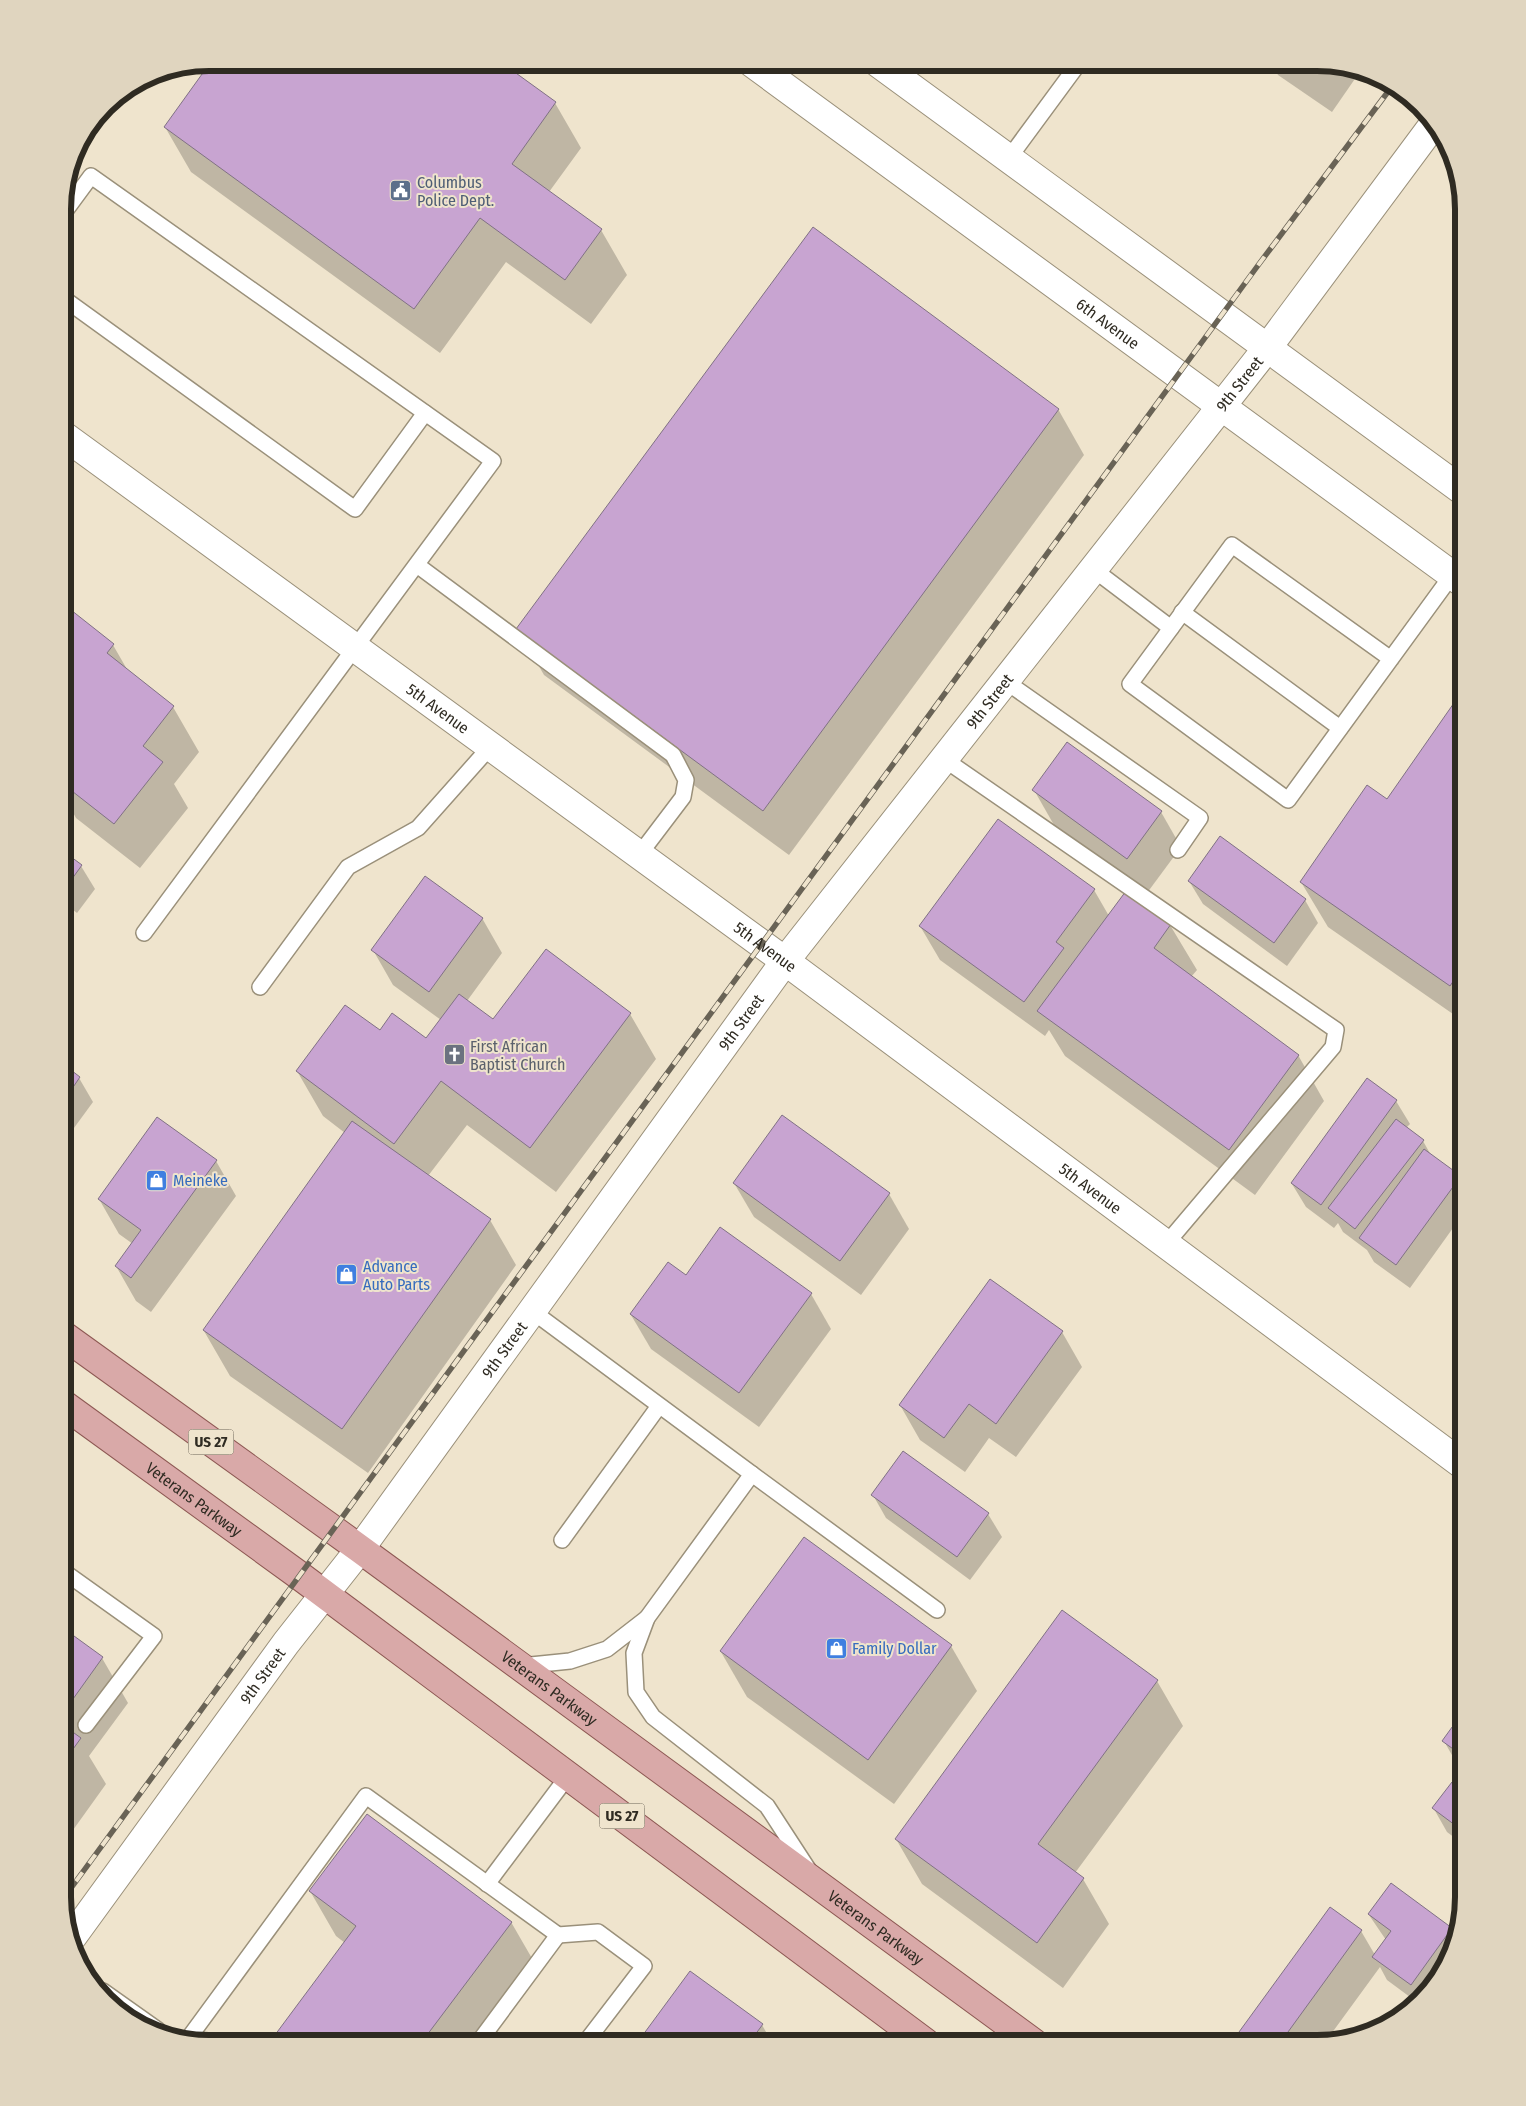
<svg xmlns="http://www.w3.org/2000/svg" width="1526" height="2106" font-family="'Fira Sans Condensed',sans-serif">
  <style>
    .shadow { fill: #0003 }
    .building { fill: #c8a4d1; stroke: #807184 }
    .lines { fill: none; stroke-linecap: round; stroke-linejoin: round }
    .service-casing { stroke: #9a907a; stroke-width: 18 }
    .minor-casing { stroke: #9a907a; stroke-width: 30 }
    .secondary-casing { stroke: #9a907a; stroke-width: 30 }
    .primary-casing { stroke: #8d5853; stroke-width: 30 }
    .service { stroke: #fff; stroke-width: 15 }
    .minor { stroke: #fff; stroke-width: 28 }
    .secondary { stroke: #fff; stroke-width: 28 }
    .primary { stroke: #d9a9a8; stroke-width: 28 }
    .rail-casing { stroke: #696356; stroke-width: 5.5 }
    .rail { stroke: #efe4cd; stroke-width: 4; stroke-dasharray: 11; stroke-linecap: butt }
    .labels { text-anchor: middle; stroke-width: 4; stroke-linejoin: round; paint-order: stroke }
    .shield { fill: #efe4cd; stroke: #696255; stroke-width: 1 }
    .shield-label { font-size: 15px; font-weight: bold; fill: #2f2b22 }
    .service-label { font-size: 16px; fill: #4e5e75; stroke: #efe4cd; text-anchor: start }
    .street-label { font-size: 16px; fill: #2f2b22; stroke: #efe4cd }
    .worship-label { font-size: 16px; fill: #5b616d; stroke: #efe4cd; text-anchor: start }
    .shop-label { font-size: 16px; fill: #366cbe; stroke: #efe4cd; text-anchor: start }
    .rim { fill: none; stroke: #2f2b22; stroke-width: 6 }
  </style>
  <rect width="100%" height="100%" fill="#efe4cd"/>
  <g class="shadow">
    <polygon points="212,63 500,63 555,103 581,148 549,192 601,230 627,275 591,324 506,262 440,353 191,172 165,127"/>
    <polygon points="1271,63 1326,63 1359,73 1332,112 1278,75"/>
    <polygon points="1058,409 1084,455 789,855 544,675 518,630"/>
    <polygon points="71,612 113,645 128,671 173,707 199,752 174,784 188,808 140,868 76,818 63,794 63,623"/>
    <polygon points="1463,692 1463,1021 1328,927 1301,882 1388,801"/>
    <polygon points="1034,790 1161,812 1181,847 1147,893 1054,825"/>
    <polygon points="63,852 81,866 95,889 77,913 63,902"/>
    <polygon points="1189,881 1305,900 1318,923 1287,966 1203,904"/>
    <polygon points="1094,890 1109,916 1126,893 1170,925 1197,970 1191,977 1298,1055 1324,1101 1255,1195 1065,1056 1049,1030 1045,1036 940,960 920,926"/>
    <polygon points="482,918 502,953 467,1001 494,1021 630,1014 656,1059 556,1192 467,1125 428,1176 490,1220 516,1265 368,1473 230,1376 204,1331 345,1133 323,1116 297,1071 380,1032 426,1040 441,1020 393,985 373,950"/>
    <polygon points="63,1066 79,1078 93,1102 63,1143"/>
    <polygon points="1396,1101 1410,1124 1406,1128 1423,1141 1432,1157 1460,1177 1463,1183 1463,1214 1410,1288 1374,1262 1367,1250 1343,1232 1338,1223 1334,1228 1306,1207 1292,1184"/>
    <polygon points="216,1161 236,1196 151,1312 136,1301 116,1266 133,1244 119,1234 99,1199"/>
    <polygon points="734,1183 889,1194 909,1229 861,1295 754,1217"/>
    <polygon points="686,1276 811,1294 831,1329 759,1427 651,1349 631,1315"/>
    <polygon points="1062,1332 1082,1367 1016,1457 989,1438 965,1472 920,1440 900,1405"/>
    <polygon points="904,1452 988,1514 1002,1537 970,1580 886,1518 873,1495"/>
    <polygon points="804,1538 951,1646 977,1691 894,1804 747,1697 721,1652"/>
    <polygon points="63,1629 102,1658 128,1703 89,1756 106,1784 63,1844"/>
    <polygon points="1157,1681 1183,1726 1075,1873 1083,1879 1109,1924 1063,1988 922,1884 896,1839"/>
    <polygon points="1463,1714 1463,1769 1457,1764 1444,1741"/>
    <polygon points="1452,1783 1463,1791 1463,1844 1447,1832 1434,1809"/>
    <polygon points="310,1891 511,1922 537,1967 480,2043 271,2043 345,1943 336,1936"/>
    <polygon points="1330,1909 1361,1931 1375,1955 1386,1940 1369,1915 1451,1929 1454,1933 1444,1970 1414,2000 1387,1980 1380,1967 1326,2041 1317,2043 1233,2043"/>
    <polygon points="690,1973 762,2025 772,2042 776,2036 786,2043 639,2043"/>
  </g>
  <g class="building">
    <polygon points="210,63 502,63 556,102 512,164 602,229 565,280 480,218 414,309 164,127"/>
    <polygon points="813,227 1059,409 763,811 516,629"/>
    <polygon points="71,610 114,644 107,653 174,706 143,746 163,762 114,824 63,784 63,755 67,749 63,745 63,621"/>
    <polygon points="1463,690 1463,969 1462,968 1450,986 1300,882 1367,785 1387,799"/>
    <polygon points="1067,742 1162,811 1127,859 1032,790"/>
    <polygon points="998,819 1095,889 1056,942 1064,948 1024,1002 919,926"/>
    <polygon points="1220,836 1306,899 1274,943 1188,881"/>
    <polygon points="63,851 82,865 64,890 63,890"/>
    <polygon points="425,876 483,918 429,992 371,950"/>
    <polygon points="1126,891 1171,924 1154,948 1299,1055 1229,1150 1037,1011"/>
    <polygon points="546,949 631,1013 530,1148 441,1081 394,1144 296,1071 345,1005 380,1030 392,1013 426,1038 459,994 493,1019"/>
    <polygon points="63,1064 80,1077 63,1102"/>
    <polygon points="1367,1078 1397,1100 1321,1205 1291,1183"/>
    <polygon points="782,1115 890,1193 840,1261 733,1183"/>
    <polygon points="157,1117 217,1160 131,1278 115,1266 141,1230 98,1199"/>
    <polygon points="1396,1119 1424,1140 1355,1229 1328,1208"/>
    <polygon points="352,1121 491,1219 342,1429 203,1330"/>
    <polygon points="1424,1149 1461,1176 1396,1265 1359,1238"/>
    <polygon points="720,1227 812,1293 739,1393 630,1314 668,1262 686,1275"/>
    <polygon points="990,1279 1063,1331 996,1424 969,1404 944,1438 899,1405"/>
    <polygon points="903,1451 989,1513 957,1557 871,1495"/>
    <polygon points="804,1537 952,1645 868,1760 720,1651"/>
    <polygon points="1062,1610 1158,1680 1038,1844 1084,1878 1037,1943 895,1839"/>
    <polygon points="63,1628 103,1657 63,1713"/>
    <polygon points="1463,1712 1463,1756 1442,1741"/>
    <polygon points="63,1725 81,1738 63,1763"/>
    <polygon points="1452,1782 1463,1790 1463,1831 1432,1808"/>
    <polygon points="367,1814 512,1922 421,2043 269,2043 356,1926 309,1891"/>
    <polygon points="1391,1883 1452,1928 1411,1985 1372,1957 1391,1931 1368,1914"/>
    <polygon points="1330,1907 1362,1930 1280,2043 1231,2043"/>
    <polygon points="690,1971 763,2024 749,2043 637,2043"/>
    <polygon points="776,2034 788,2043 769,2043"/>
  </g>
  <g class="lines">
    <defs>
      <g id="service">
        <polyline points="1009,158 1079,63"/>
        <polyline points="63,214 91,176 493,461 144,933"/>
        <polyline points="63,298 355,509 425,413"/>
        <polyline points="417,565 673,755 686,780 683,797 639,855"/>
        <polyline points="1093,569 1171,628"/>
        <polyline points="1182,612 1340,728"/>
        <polyline points="1391,659 1232,545 1130,684 1288,800 1452,575"/>
        <polyline points="1005,681 1200,818 1178,850"/>
        <polyline points="944,759 1336,1030 1333,1047 1166,1244"/>
        <polyline points="260,987 348,867 418,828 490,747"/>
        <polyline points="532,1311 752,1474 647,1618 634,1653 636,1692 653,1717 767,1806 808,1869"/>
        <polyline points="752,1474 937,1610"/>
        <polyline points="562,1540 659,1406"/>
        <polyline points="63,1571 154,1636 86,1725"/>
        <polyline points="521,1666 570,1661 607,1649 647,1618"/>
        <polyline points="487,1884 568,1776"/>
        <polyline points="103,1991 158,2030"/>
        <polyline points="188,2039 366,1796 558,1935 598,1932 644,1966 585,2043"/>
        <polyline points="478,2043 558,1935"/>
      </g>
      <g id="minor">
        <path id="s1" d="M63,435L785,961L1463,1465"/>
        <path id="s2" d="M73,1936L286,1643L360,1549L785,961L1268,347L1433,125"/>
      </g>
      <g id="secondary">
        <path id="s3" d="M752,63L1463,583"/>
        <polyline points="878,63 1463,491"/>
      </g>
      <g id="primary">
        <path id="s4" d="M63,1335L360,1549L1034,2043"/>
        <path id="s5" d="M63,1404L300,1576L926,2043"/>
      </g>
    </defs>
    <use href="#service" class="service-casing"/>
    <use href="#minor" class="minor-casing"/>
    <use href="#secondary" class="secondary-casing"/>
    <use href="#primary" class="primary-casing"/>
    <use href="#service" class="service"/>
    <use href="#minor" class="minor"/>
    <use href="#secondary" class="secondary"/>
    <use href="#primary" class="primary"/>
    <defs>
      <polyline id="rail" points="63,1899 1259,264 1393,85"/>
    </defs>
    <use href="#rail" class="rail-casing"/>
    <use href="#rail" class="rail"/>
  </g>
  <defs>
    <symbol id="civic-square" viewBox="-11 -11 22 22"><rect x="-9" y="-9" width="18" height="18" rx="4" fill="#5c6f8a" stroke="#efe4cd"/><path d="M-.6-6.5H3V-4.5H.6V-3L4-1V1h2V6H-6V1h2V-1L-.6-3ZM-1.2 2.5V6h2.4V2.5Z" fill="#fff"/></symbol>
    <symbol id="church-square" viewBox="-11 -11 22 22"><rect x="-9" y="-9" width="18" height="18" rx="4" fill="#6b7280" stroke="#efe4cd"/><path d="M-1.2-6h2.4v3.5h3.3v2.4h-3.3V6h-2.4V-.1h-3.3v-2.4h3.3Z" fill="#fff"/></symbol>
    <symbol id="shop-square" viewBox="-11 -11 22 22"><rect x="-9" y="-9" width="18" height="18" rx="4" fill="#3f7fe0" stroke="#efe4cd"/><path d="M-5-2.5h2.3a2.7 3.5 0 0 1 5.4 0H5L5.5 6h-11ZM-1.5-2.5h3a1.5 2.3 0 0 0-3 0Z" fill="#fff"/></symbol>
  </defs>
  <g fill-rule="evenodd">
    <use href="#civic-square" x="388" y="178" width="25" height="25"/>
    <use href="#church-square" x="442" y="1042" width="25" height="25"/>
    <use href="#shop-square" x="144" y="1168" width="25" height="25"/>
    <use href="#shop-square" x="334" y="1262" width="25" height="25"/>
    <use href="#shop-square" x="824" y="1636" width="25" height="25"/>
  </g>
  <g class="labels">
    <g class="shield">
      <rect x="188.5" y="1429.5" width="45" height="25" rx="4"/>
      <rect x="599.5" y="1803.5" width="45" height="25" rx="4"/>
    </g>
    <g class="shield-label">
      <text x="211" y="1447">US 27</text>
      <text x="622" y="1821">US 27</text>
    </g>
    <g class="service-label">
      <text x="417" y="188">Columbus<tspan x="417" dy="18">Police Dept.</tspan></text>
    </g>
    <g class="street-label">
      <text dy="6" stroke="none"><textPath href="#s3" startOffset="441">6th Avenue</textPath></text>
      <text dy="6" stroke="none"><textPath href="#s2" startOffset="1942">9th Street</textPath></text>
      <text dy="6" stroke="none"><textPath href="#s2" startOffset="1538">9th Street</textPath></text>
      <text dy="6" stroke="none"><textPath href="#s1" startOffset="464">5th Avenue</textPath></text>
      <text dy="6" stroke="none"><textPath href="#s1" startOffset="869">5th Avenue</textPath></text>
      <text dy="6" stroke="none"><textPath href="#s2" startOffset="1132">9th Street</textPath></text>
      <text dy="6" stroke="none"><textPath href="#s1" startOffset="1274">5th Avenue</textPath></text>
      <text dy="6" stroke="none"><textPath href="#s2" startOffset="728">9th Street</textPath></text>
      <text dy="6" stroke="none"><textPath href="#s5" startOffset="162">Veterans Parkway</textPath></text>
      <text dy="6" stroke="none"><textPath href="#s2" startOffset="322">9th Street</textPath></text>
      <text dy="6" stroke="none"><textPath href="#s4" startOffset="601">Veterans Parkway</textPath></text>
      <text dy="6" stroke="none"><textPath href="#s4" startOffset="1006">Veterans Parkway</textPath></text>
    </g>
    <g class="worship-label">
      <text x="470" y="1052">First African<tspan x="470" dy="18">Baptist Church</tspan></text>
    </g>
    <g class="shop-label">
      <text x="173" y="1186">Meineke</text>
      <text x="363" y="1272">Advance<tspan x="363" dy="18">Auto Parts</tspan></text>
      <text x="852" y="1654">Family Dollar</text>
    </g>
  </g>
  <path d="M0 0H1526V2106H0ZM209 71H1317A138 138 0 0 1 1455 209V1897A138 138 0 0 1 1317 2035H209A138 138 0 0 1 71 1897V209A138 138 0 0 1 209 71Z" fill="#e0d5bf" fill-rule="evenodd"/>
  <path class="rim" d="M209 71H1317A138 138 0 0 1 1455 209V1897A138 138 0 0 1 1317 2035H209A138 138 0 0 1 71 1897V209A138 138 0 0 1 209 71Z"/>
</svg>
